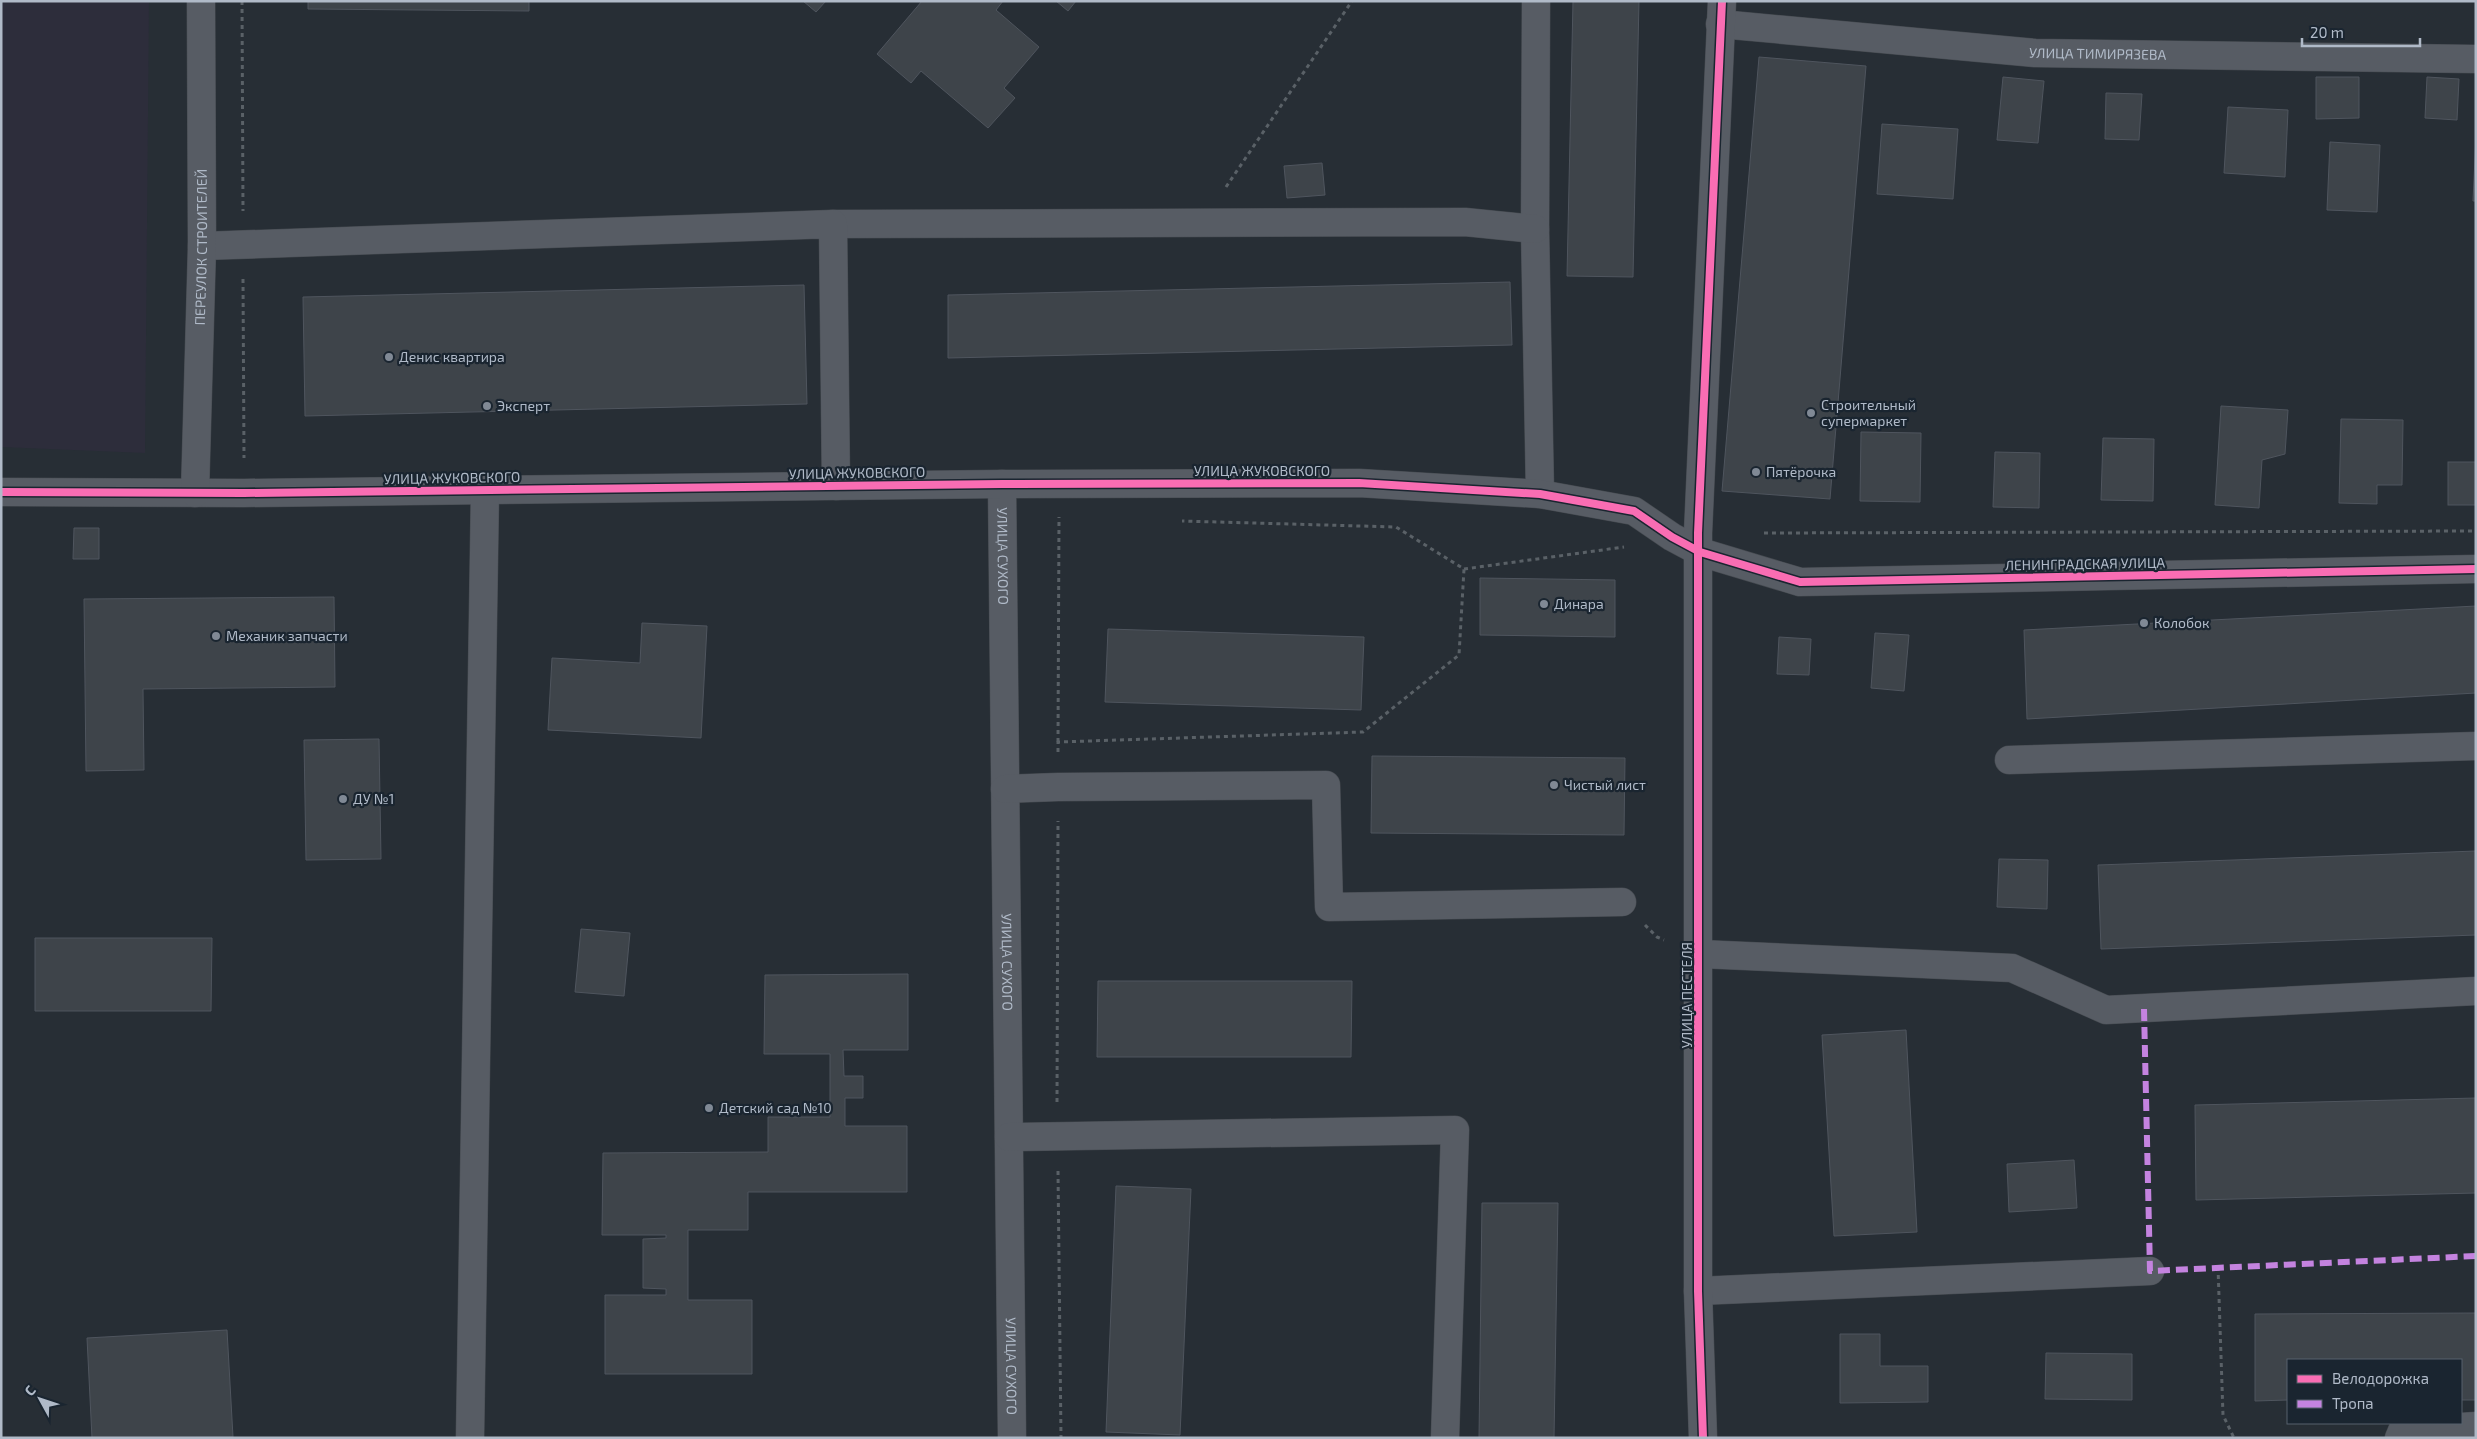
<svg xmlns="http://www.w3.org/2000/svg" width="2477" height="1439" font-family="'Exo 2',sans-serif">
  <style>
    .medical { fill: #2d2d3b }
    .building { fill: #3e444a; stroke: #4f555e }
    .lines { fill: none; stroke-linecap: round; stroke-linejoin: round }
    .minor-casing { stroke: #454a50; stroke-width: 29 }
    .path { stroke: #5a6167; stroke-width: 3; stroke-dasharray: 4 4; stroke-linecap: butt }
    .minor { stroke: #575c64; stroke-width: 28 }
    .quiet { stroke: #c483df; stroke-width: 6; stroke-dasharray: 12 6; stroke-linecap: butt }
    .cycleway-casing { stroke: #1a2530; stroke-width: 11 }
    .cycleway { stroke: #f96db3; stroke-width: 8 }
    .poi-dot { fill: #808995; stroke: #1a2530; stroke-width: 2 }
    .labels { text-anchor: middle; stroke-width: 4.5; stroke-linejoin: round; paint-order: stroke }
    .street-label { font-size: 14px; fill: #b0bac8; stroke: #1a2530 }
    .poi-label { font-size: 14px; fill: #b0bac8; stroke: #1a2530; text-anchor: start }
  </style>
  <rect width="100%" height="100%" fill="#272e35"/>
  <polygon class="medical" points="1,1 149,1 145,453 1,447"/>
  <g class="building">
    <polygon points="308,1 529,1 529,11 308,9"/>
    <polygon points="803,1 826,1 816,12"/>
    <polygon points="922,1 1003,1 996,10 1039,47 1004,88 1015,98 988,128 921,71 911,83 877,54"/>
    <polygon points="1056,1 1076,1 1068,11"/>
    <polygon points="1573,1 1639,1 1633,277 1567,276"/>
    <polygon points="1759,57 1866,66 1830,499 1722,491"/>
    <polygon points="2003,77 2044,81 2038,143 1997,140"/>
    <polygon points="2316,77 2359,77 2359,118 2316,119"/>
    <polygon points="2427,77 2459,79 2457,120 2425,118"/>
    <polygon points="2106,93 2142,94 2139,140 2105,139"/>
    <polygon points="2228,107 2288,110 2285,177 2224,173"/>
    <polygon points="1882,124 1958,129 1953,199 1877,194"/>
    <polygon points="2476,136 2476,201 2473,201"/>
    <polygon points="2330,142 2380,145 2377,212 2327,210"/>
    <polygon points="1322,163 1325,195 1287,198 1284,166"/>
    <polygon points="1510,282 1512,345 948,358 948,295"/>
    <polygon points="804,285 807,404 305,416 303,297"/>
    <polygon points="2221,406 2288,410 2285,454 2262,460 2259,508 2215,505"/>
    <polygon points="2341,419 2403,420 2402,485 2377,485 2377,504 2339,503"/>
    <polygon points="1861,432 1921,433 1920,502 1860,501"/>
    <polygon points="2103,438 2154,439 2153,501 2101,500"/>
    <polygon points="1995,452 2040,453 2039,508 1993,507"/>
    <rect x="2448" y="462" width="28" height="43"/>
    <polygon points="74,528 99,528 99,559 73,559"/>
    <polygon points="1480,578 1615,580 1615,637 1480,635"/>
    <polygon points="334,597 335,687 143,689 144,770 86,771 84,599"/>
    <polygon points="2476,606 2476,693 2027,719 2024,630"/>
    <polygon points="642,623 707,626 701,738 548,730 552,658 640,663"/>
    <polygon points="1108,629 1364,637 1361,710 1105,702"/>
    <polygon points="1875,633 1909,635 1904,691 1871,688"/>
    <polygon points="1779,637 1811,639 1809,675 1777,674"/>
    <polygon points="379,739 381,859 306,860 304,740"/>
    <polygon points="1372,756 1625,758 1624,835 1371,833"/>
    <polygon points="2476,851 2476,935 2101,949 2098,865"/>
    <polygon points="1999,859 2048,860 2047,909 1997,907"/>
    <polygon points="581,929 630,933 624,996 575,992"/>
    <polygon points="35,938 212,938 211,1011 35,1011"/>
    <polygon points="908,974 908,1050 843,1050 844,1076 863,1076 863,1098 845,1098 845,1126 907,1126 907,1192 748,1192 748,1230 688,1230 688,1300 752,1300 752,1374 605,1374 605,1295 666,1295 666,1289 643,1288 643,1239 666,1238 666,1235 602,1235 603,1153 768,1152 768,1117 830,1117 830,1054 764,1054 765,975"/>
    <polygon points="1098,981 1352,981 1351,1057 1097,1057"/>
    <polygon points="1906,1030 1917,1232 1834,1236 1822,1035"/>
    <polygon points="2476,1098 2476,1193 2196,1200 2195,1105"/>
    <polygon points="2074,1160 2077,1208 2009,1212 2007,1164"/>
    <polygon points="1116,1186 1191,1189 1180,1435 1106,1432"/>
    <polygon points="1482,1203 1558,1203 1554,1438 1479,1438"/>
    <polygon points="2476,1313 2476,1400 2461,1400 2461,1360 2288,1360 2288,1400 2255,1401 2255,1314"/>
    <polygon points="227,1330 233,1437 92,1438 87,1338"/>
    <polygon points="1840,1334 1880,1334 1880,1366 1928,1366 1928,1402 1840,1403"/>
    <polygon points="2046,1353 2132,1354 2132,1400 2045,1399"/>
  </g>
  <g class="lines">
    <defs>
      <g id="minor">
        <polyline points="1536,1 1535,229 1540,494"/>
        <path id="s1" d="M1720,24L2035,53L2476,59"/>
        <polyline points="833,224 1465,222 1535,229"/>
        <polyline points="202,246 833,224 836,486"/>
        <path id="s2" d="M1002,484L1012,1438"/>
        <polyline points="1,492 244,493 1002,484 1359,483 1540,494 1634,511 1672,537 1700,552 1800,582 2476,569"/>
        <path id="s3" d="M195,493L202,246L201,1"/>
        <polyline points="2009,760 2476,746"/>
        <polyline points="1005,789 1058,787 1326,785 1329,907 1622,902"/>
        <polyline points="1700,954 2012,968 2106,1010 2476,991"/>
        <polyline points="1009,1137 1455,1130 1445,1438"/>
        <polyline points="1698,1291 2150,1271"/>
        <polyline points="470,1438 485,490"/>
        <polyline points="1703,1438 1698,1291 1698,533 1722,1"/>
        <polyline points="2399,1438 2402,1431 2476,1426"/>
      </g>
    </defs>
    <use href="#minor" class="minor-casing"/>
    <g class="path">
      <polyline points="242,1 243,211"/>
      <polyline points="1226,187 1352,1"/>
      <polyline points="243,279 244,458"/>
      <polyline points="1764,533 2476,531"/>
      <polyline points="1464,569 1624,547"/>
      <polyline points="1058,742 1059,517"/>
      <polyline points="1058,752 1058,742 1363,732 1459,655 1464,569 1396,527 1182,521"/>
      <polyline points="1645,925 1657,937 1664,940"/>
      <polyline points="1057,1102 1058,821"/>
      <polyline points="1058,1171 1061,1438"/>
      <polyline points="2218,1267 2223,1415 2234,1438"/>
    </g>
    <use href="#minor" class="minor"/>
    <polyline class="quiet" points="2144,1009 2150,1271 2476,1256"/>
    <defs>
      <g id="cycleway">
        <polyline points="1,492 244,493 1002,484 1359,483 1540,494 1634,511 1672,537 1700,552 1800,582 2476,569"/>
        <polyline points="1703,1438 1698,1291 1698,533 1722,1"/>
      </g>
    </defs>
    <use href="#cycleway" class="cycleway-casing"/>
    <use href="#cycleway" class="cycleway"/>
  </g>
  <g class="poi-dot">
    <circle cx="389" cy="357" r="5"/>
    <circle cx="487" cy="406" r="5"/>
    <circle cx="1811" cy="413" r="5"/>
    <circle cx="1756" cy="472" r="5"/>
    <circle cx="1544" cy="604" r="5"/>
    <circle cx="2144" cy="623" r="5"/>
    <circle cx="216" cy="636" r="5"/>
    <circle cx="1554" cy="785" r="5"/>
    <circle cx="343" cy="799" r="5"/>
    <circle cx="709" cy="1108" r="5"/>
  </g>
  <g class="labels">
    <g class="street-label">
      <text dy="5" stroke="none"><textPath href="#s1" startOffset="379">УЛИЦА ТИМИРЯЗЕВА</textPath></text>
      <text dy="5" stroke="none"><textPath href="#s3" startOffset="246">ПЕРЕУЛОК СТРОИТЕЛЕЙ</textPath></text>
      <text x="1262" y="476">УЛИЦА ЖУКОВСКОГО</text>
      <text transform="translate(857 473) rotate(-1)" y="5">УЛИЦА ЖУКОВСКОГО</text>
      <text transform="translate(452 478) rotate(-1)" y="5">УЛИЦА ЖУКОВСКОГО</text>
      <text dy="5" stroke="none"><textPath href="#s2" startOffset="72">УЛИЦА СУХОГО</textPath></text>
      <text transform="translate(2085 564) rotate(-1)" y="5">ЛЕНИНГРАДСКАЯ УЛИЦА</text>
      <text dy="5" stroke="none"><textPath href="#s2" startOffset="478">УЛИЦА СУХОГО</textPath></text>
      <text transform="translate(1687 995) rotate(-90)" y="5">УЛИЦА ПЕСТЕЛЯ</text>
      <text dy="5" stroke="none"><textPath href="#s2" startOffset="882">УЛИЦА СУХОГО</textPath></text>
    </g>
    <g class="poi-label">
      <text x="399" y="362">Денис квартира</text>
      <text x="1821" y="410">Строительный<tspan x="1821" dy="16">супермаркет</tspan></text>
      <text x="497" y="411">Эксперт</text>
      <text x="1766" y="477">Пятёрочка</text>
      <text x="1554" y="609">Динара</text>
      <text x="2154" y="628">Колобок</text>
      <text x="226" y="641">Механик запчасти</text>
      <text x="1564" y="790">Чистый лист</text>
      <text x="353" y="804">ДУ №1</text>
      <text x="719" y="1113">Детский сад №10</text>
    </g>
  </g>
  <rect width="2477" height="1439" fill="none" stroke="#b0bac8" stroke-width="5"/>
  <rect x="2287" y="1359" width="175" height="65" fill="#1a2530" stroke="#56616d"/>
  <rect x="2297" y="1375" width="25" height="8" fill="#f96db3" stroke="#56616d"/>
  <text x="2332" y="1384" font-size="15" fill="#b0bac8">Велодорожка</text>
  <rect x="2297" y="1400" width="25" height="8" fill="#c483df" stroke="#56616d"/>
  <text x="2332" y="1409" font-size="15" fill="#b0bac8">Тропа</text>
  <g transform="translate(40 1399) rotate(310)" stroke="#1a2530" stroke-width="4" paint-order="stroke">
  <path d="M0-4L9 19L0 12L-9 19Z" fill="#b0bac8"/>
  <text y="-8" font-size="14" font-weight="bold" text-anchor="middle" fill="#b0bac8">С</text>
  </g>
  <path d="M2302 38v8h118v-8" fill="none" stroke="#b0bac8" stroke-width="2.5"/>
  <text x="2310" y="38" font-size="15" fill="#b0bac8" stroke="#1a2530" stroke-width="4" paint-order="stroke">20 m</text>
</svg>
